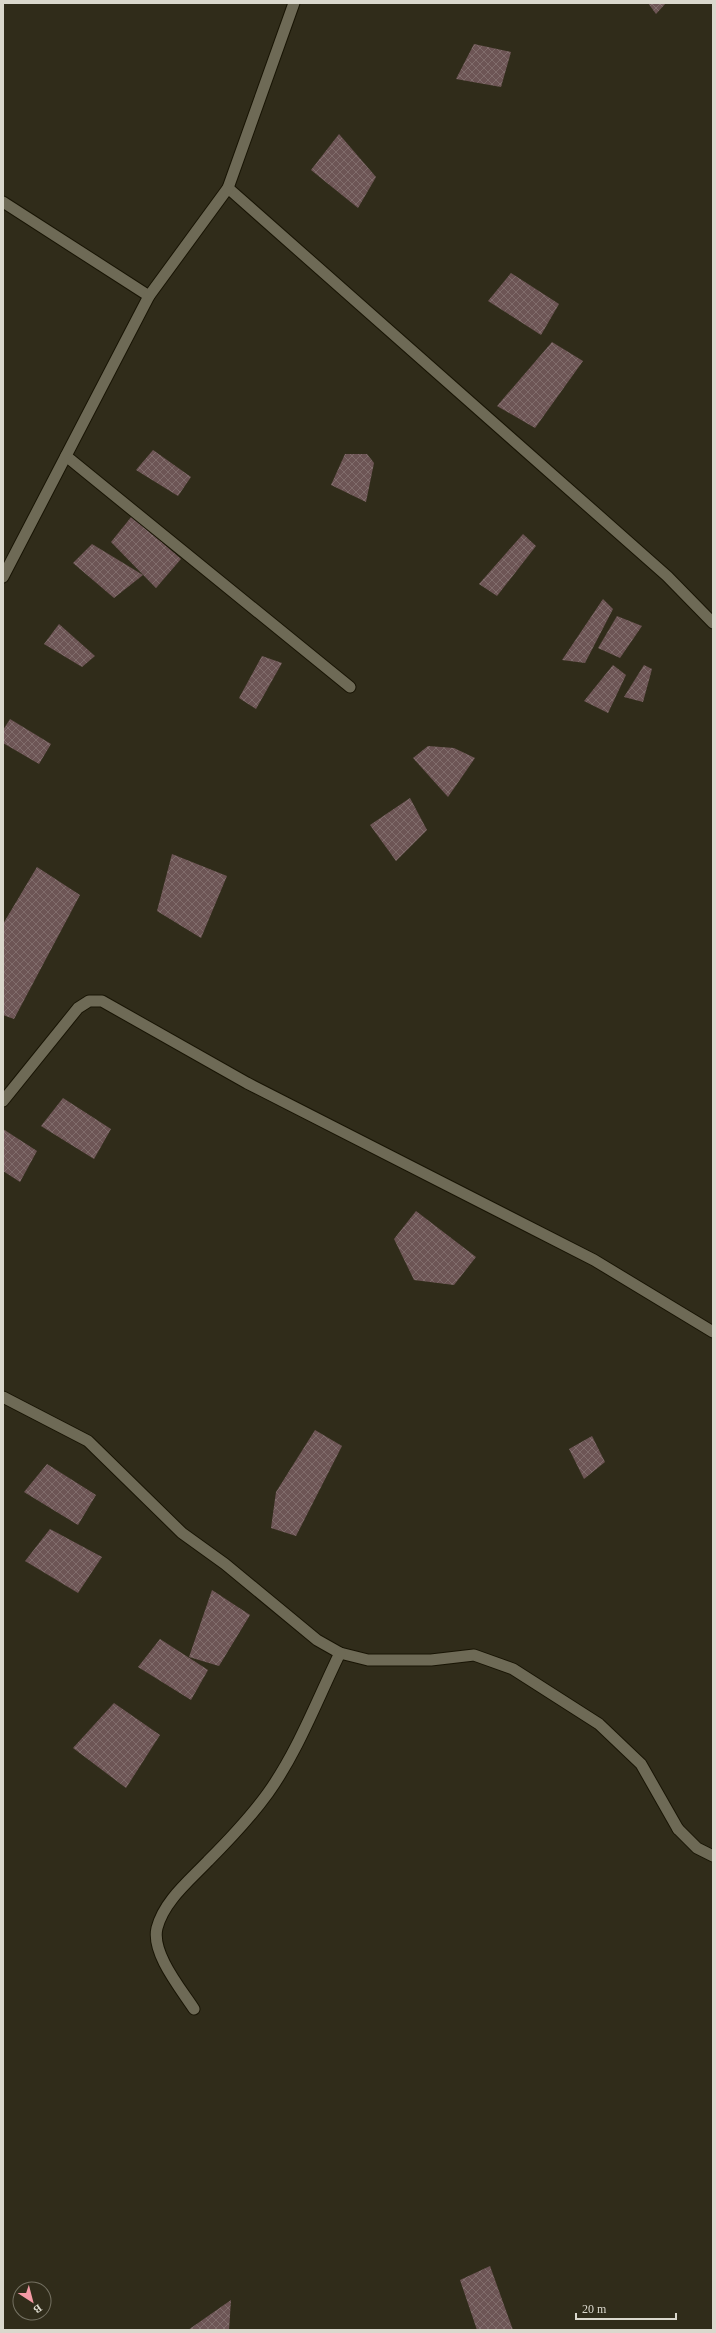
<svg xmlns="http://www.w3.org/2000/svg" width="716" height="2333" font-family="Georgia,serif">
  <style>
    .building { fill: url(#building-cross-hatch) }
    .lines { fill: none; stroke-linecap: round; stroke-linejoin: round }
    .service-casing { stroke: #181404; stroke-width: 13 }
    .minor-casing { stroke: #181404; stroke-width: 13 }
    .service { stroke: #6e6a56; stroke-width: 11 }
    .minor { stroke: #6e6a56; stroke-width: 11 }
  </style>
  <defs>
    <pattern id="building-cross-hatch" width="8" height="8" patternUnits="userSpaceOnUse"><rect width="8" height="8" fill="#6d5555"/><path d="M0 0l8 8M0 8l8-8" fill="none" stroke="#816d6c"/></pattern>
  </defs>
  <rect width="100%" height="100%" fill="#302c1a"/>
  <g class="building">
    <polygon points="648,3 666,3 656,14"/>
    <polygon points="474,44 511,52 501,87 456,79"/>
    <polygon points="339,134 376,177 358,208 311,170"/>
    <polygon points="511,273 559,304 541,335 488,301"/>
    <polygon points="552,342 583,361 535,428 497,406"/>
    <polygon points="153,450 191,477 178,496 136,470"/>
    <polygon points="345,454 367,454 374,463 366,502 331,485"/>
    <polygon points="132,516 181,559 156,588 111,542"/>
    <polygon points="523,534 536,546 497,596 479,584"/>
    <polygon points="92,544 143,575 114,598 73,563"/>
    <polygon points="603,599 613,609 585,663 562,660"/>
    <polygon points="617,616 642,626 620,658 598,648"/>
    <polygon points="59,624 95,656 82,667 44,644"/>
    <polygon points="262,656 282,663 256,709 239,698"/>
    <polygon points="613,665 626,675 608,713 584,701"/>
    <polygon points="644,665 652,669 643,702 624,697"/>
    <polygon points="10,719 51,744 39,764 3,743 3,730"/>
    <polygon points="428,746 454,748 475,758 448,797 413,758"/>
    <polygon points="410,798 427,830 396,861 370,825"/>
    <polygon points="172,854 227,876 201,938 157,911"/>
    <polygon points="37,867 80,895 14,1019 3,1015 3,924"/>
    <polygon points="63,1098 111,1129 94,1159 41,1126"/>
    <polygon points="3,1129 37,1151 20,1182 3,1171"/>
    <polygon points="416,1211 476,1257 454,1285 414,1280 394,1239"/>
    <polygon points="315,1430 342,1446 296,1536 271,1528 276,1492"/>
    <polygon points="592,1436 605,1462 584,1479 569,1449"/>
    <polygon points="47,1464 96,1495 78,1525 24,1492"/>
    <polygon points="50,1529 102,1557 78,1593 25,1561"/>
    <polygon points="212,1590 250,1615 219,1666 189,1657"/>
    <polygon points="160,1639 208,1670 191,1700 138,1667"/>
    <polygon points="114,1703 160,1735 126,1788 73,1748"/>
    <polygon points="490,2266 513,2330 477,2330 460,2280"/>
    <polygon points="231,2300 229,2330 188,2330"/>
  </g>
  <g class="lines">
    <defs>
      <g id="service">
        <polyline points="3,202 149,296"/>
        <polyline points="678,1829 697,1848 713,1856"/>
      </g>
      <g id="minor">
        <polyline points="228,188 667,576 713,623"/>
        <polyline points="66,456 350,687"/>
        <polyline points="3,577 149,296 228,188 294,3"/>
        <polyline points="3,1101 78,1008 89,1001 102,1001 247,1083 594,1260 713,1332"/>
        <polyline points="3,1397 88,1441 182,1533 225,1564 317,1640 340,1653 368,1660 431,1660 474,1655 513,1669 599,1724 641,1764 678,1829"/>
        <path d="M194,2009C181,1989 151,1953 157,1928C164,1901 189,1881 208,1861C229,1840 250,1818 268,1793C298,1751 317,1700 340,1653"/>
      </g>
    </defs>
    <use href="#service" class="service-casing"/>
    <use href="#minor" class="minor-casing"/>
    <use href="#service" class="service"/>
    <use href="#minor" class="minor"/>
  </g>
  <rect width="716" height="2333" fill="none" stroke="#dad8cd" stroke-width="8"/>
  <g transform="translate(32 2301) rotate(144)"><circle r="19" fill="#302c1a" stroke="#747162"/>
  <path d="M0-3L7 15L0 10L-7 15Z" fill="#f49aa5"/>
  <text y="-6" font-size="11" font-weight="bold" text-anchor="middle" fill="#dad8cd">B</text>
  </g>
  <path d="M576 2313v6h100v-6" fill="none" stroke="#dad8cd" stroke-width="2"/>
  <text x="582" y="2313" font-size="12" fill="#dad8cd" stroke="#302c1a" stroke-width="3" paint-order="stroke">20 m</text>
</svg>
